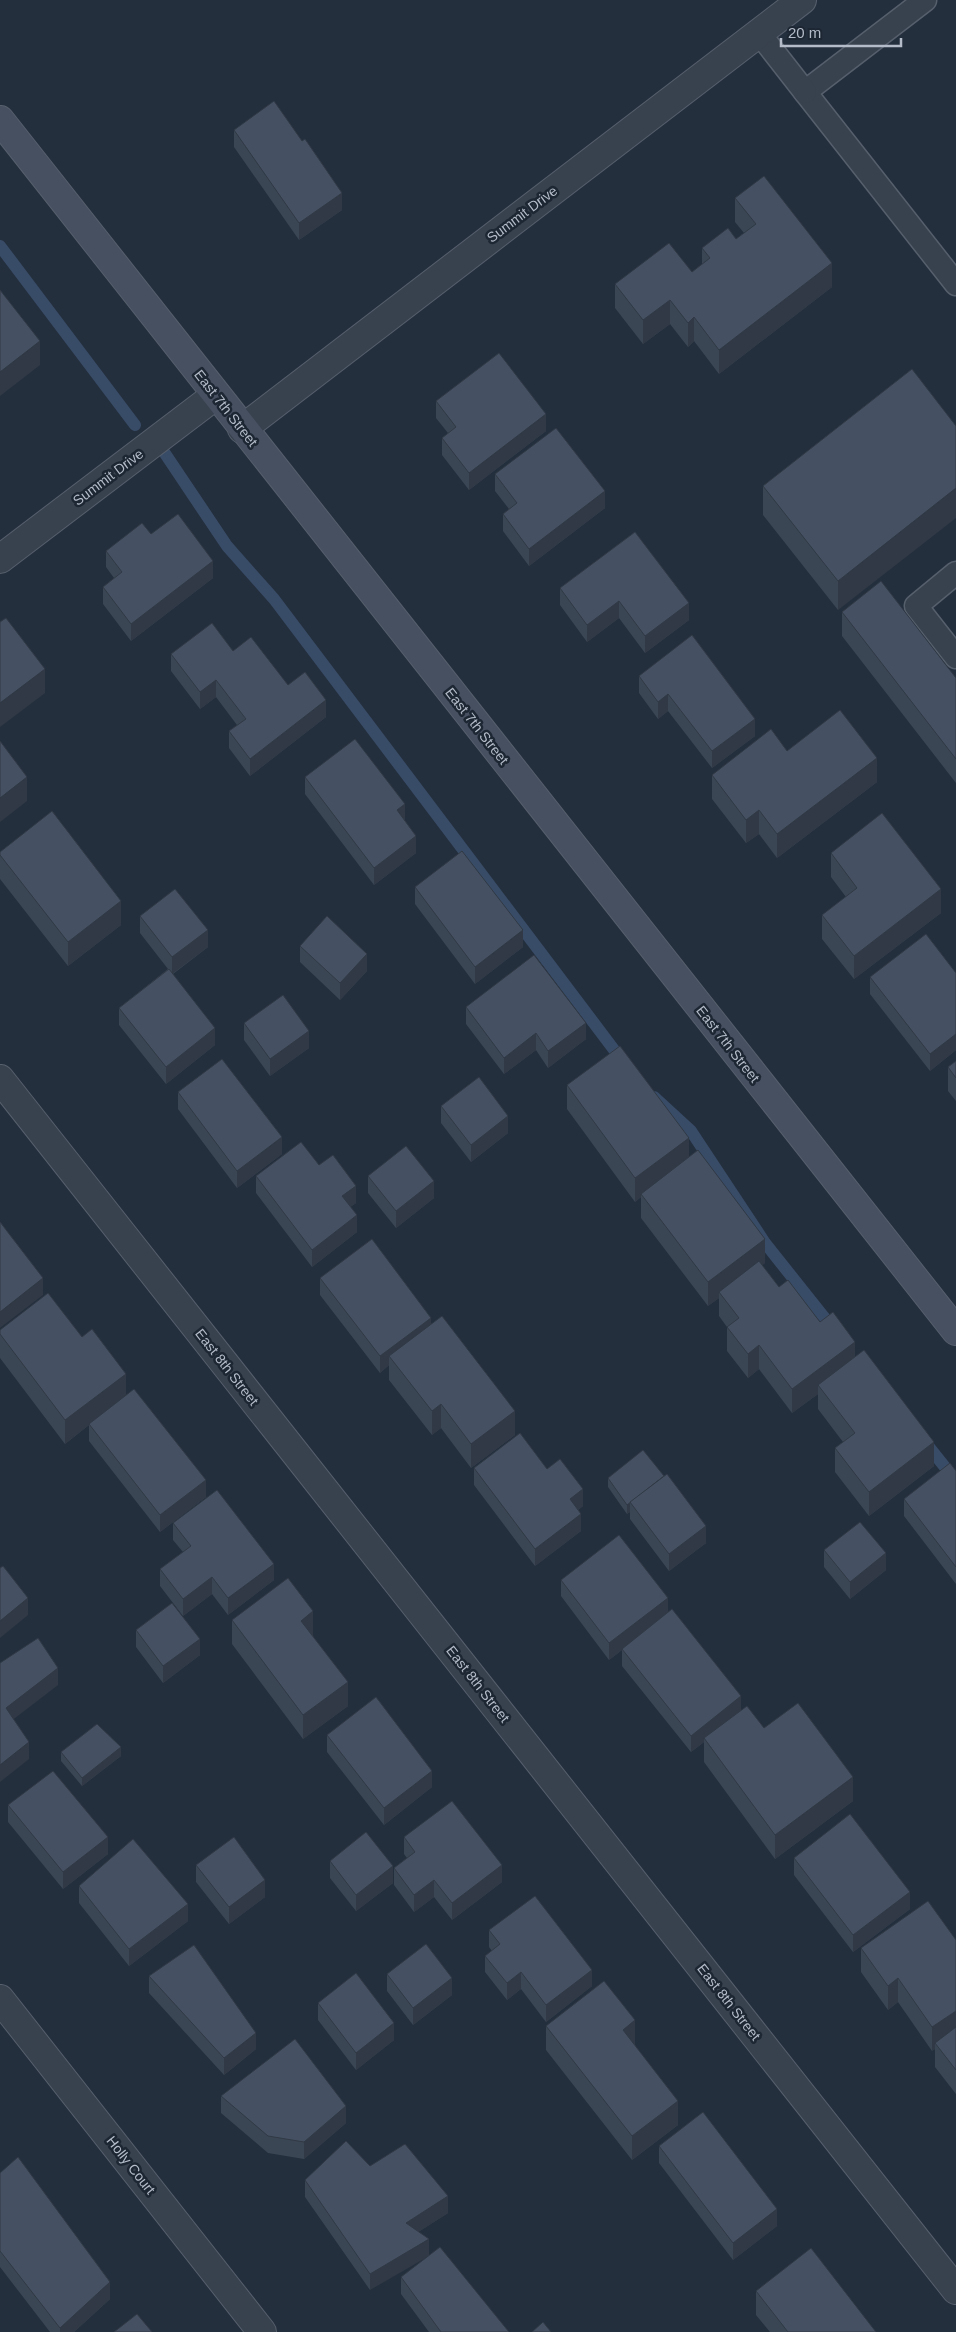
<svg xmlns="http://www.w3.org/2000/svg" width="956" height="2332" font-family="Arial,sans-serif">
  <style>
    .lines { fill: none; stroke-linecap: round; stroke-linejoin: round }
    .stream { stroke: #394c67; stroke-width: 12 }
    .lane-casing { stroke: #565f6c; stroke-width: 25 }
    .street-casing { stroke: #565f6c; stroke-width: 30 }
    .secondary-casing { stroke: #565f6c; stroke-width: 30 }
    .lane { stroke: #38414e; stroke-width: 22 }
    .street { stroke: #38414e; stroke-width: 28 }
    .secondary { stroke: #465061; stroke-width: 28 }
    .wall { fill: #3b4654 }
    .shaded-wall { fill: #303945 }
    .building { fill: #455162; stroke: #303945 }
    .labels { text-anchor: middle; stroke-width: 5; stroke-linejoin: round; paint-order: stroke }
    .street-label { font-size: 14px; fill: #b4bcc9; stroke: #1d2633 }
  </style>
  <rect width="100%" height="100%" fill="#242f3e"/>
  <g class="lines">
    <g class="stream">
      <polyline points="0,246 135,425"/>
      <polyline points="164,452 227,546 274,599 624,1063"/>
      <polyline points="654,1097 691,1131 765,1243 835,1331"/>
      <polyline points="925,1442 956,1481"/>
    </g>
    <defs>
      <g id="lane">
        <polyline points="925,0 805,92 956,284"/>
        <polyline points="759,33 805,92"/>
        <polyline points="956,573 916,606 956,657"/>
      </g>
      <g id="street">
        <polyline points="242,429 802,0"/>
        <polyline points="0,559 216,395"/>
        <polyline points="0,1079 956,2290"/>
        <polyline points="0,1999 262,2332"/>
      </g>
      <polyline id="secondary" points="0,120 956,1331"/>
    </defs>
    <use href="#lane" class="lane-casing"/>
    <use href="#street" class="street-casing"/>
    <use href="#secondary" class="secondary-casing"/>
    <use href="#lane" class="lane"/>
    <use href="#street" class="street"/>
    <use href="#secondary" class="secondary"/>
  </g>
  <g class="wall">
    <polygon points="234,130 302,141 342,210 299,240 234,147"/>
    <polygon points="735,198 832,287 719,374 694,341 688,347 670,324 643,344 615,308 615,284 692,272 702,264 702,248 736,239 744,233 735,222"/>
    <polygon points="912,369 838,610 763,515 763,486"/>
    <polygon points="436,401 546,431 469,490 442,455 442,438 448,433 436,418"/>
    <polygon points="495,474 605,508 529,566 503,531 503,514 509,509 495,491"/>
    <polygon points="635,532 689,620 645,653 619,618 587,642 560,605 560,588"/>
    <polygon points="151,534 213,578 131,641 103,604 103,587 114,578 106,567 106,551"/>
    <polygon points="842,612 956,678 956,783 842,636"/>
    <polygon points="233,651 288,685 326,717 250,776 229,748 229,731 237,725 216,697 200,709 171,671 171,654"/>
    <polygon points="639,676 755,736 712,768 668,711 658,719 639,693"/>
    <polygon points="787,751 877,782 777,858 759,834 746,843 712,799 712,775"/>
    <polygon points="305,777 416,853 374,885 305,794"/>
    <polygon points="0,852 121,925 68,966 0,879"/>
    <polygon points="831,853 941,913 854,979 822,939 822,915 846,897 831,877"/>
    <polygon points="415,887 523,947 475,984 415,904"/>
    <polygon points="140,916 208,947 173,974 215,1045 166,1084 119,1025 119,1008 168,969 140,933"/>
    <polygon points="300,946 367,971 340,1000 300,962"/>
    <polygon points="956,973 956,1050 930,1071 870,994 870,977"/>
    <polygon points="466,1007 586,1039 548,1068 536,1050 504,1074 466,1024"/>
    <polygon points="244,1023 309,1048 270,1076 244,1040"/>
    <polygon points="956,1061 956,1101 948,1091 948,1067"/>
    <polygon points="567,1085 689,1157 765,1263 762,1265 779,1287 820,1322 855,1357 934,1466 869,1516 835,1472 835,1448 843,1442 818,1409 818,1394 792,1413 759,1369 748,1378 727,1351 727,1327 719,1316 719,1298 708,1306 641,1218 641,1197 635,1202 567,1109"/>
    <polygon points="178,1092 282,1154 237,1188 178,1109"/>
    <polygon points="441,1106 508,1133 471,1162 441,1123"/>
    <polygon points="319,1165 356,1203 350,1207 357,1232 312,1267 256,1193 256,1176"/>
    <polygon points="368,1176 434,1198 396,1228 368,1193"/>
    <polygon points="320,1278 431,1325 515,1435 471,1468 441,1428 432,1435 389,1380 389,1365 380,1373 320,1295"/>
    <polygon points="0,1330 126,1396 206,1497 160,1532 89,1441 89,1425 65,1444 0,1358"/>
    <polygon points="474,1468 547,1469 583,1506 578,1510 581,1531 535,1566 474,1485"/>
    <polygon points="956,1471 956,1584 904,1516 904,1499"/>
    <polygon points="608,1478 706,1543 669,1571 630,1519 630,1512 627,1514 608,1487"/>
    <polygon points="173,1523 274,1580 228,1615 212,1594 183,1616 160,1586 160,1569 183,1552 173,1540"/>
    <polygon points="824,1550 886,1570 850,1599 824,1567"/>
    <polygon points="561,1580 668,1612 741,1711 853,1801 775,1859 704,1762 704,1742 691,1752 622,1666 622,1650 609,1660 561,1596"/>
    <polygon points="232,1620 313,1635 313,1636 348,1706 303,1739 232,1644"/>
    <polygon points="136,1630 200,1655 163,1683 136,1647"/>
    <polygon points="327,1735 432,1787 384,1825 327,1752"/>
    <polygon points="61,1752 121,1756 82,1786 61,1761"/>
    <polygon points="8,1805 108,1854 63,1889 8,1822"/>
    <polygon points="404,1837 502,1882 452,1920 434,1897 414,1912 394,1885 394,1868 407,1858 404,1854"/>
    <polygon points="794,1858 910,1909 853,1952 794,1875"/>
    <polygon points="330,1861 393,1883 356,1911 330,1878"/>
    <polygon points="196,1865 265,1897 229,1924 196,1882"/>
    <polygon points="79,1886 188,1921 129,1966 79,1903"/>
    <polygon points="489,1930 592,1986 546,2022 521,1989 507,2000 485,1972 485,1956 492,1951 489,1947"/>
    <polygon points="956,1940 956,2094 935,2067 935,2049 932,2051 898,2002 888,2010 861,1972 861,1948"/>
    <polygon points="387,1974 452,1995 413,2025 387,1991"/>
    <polygon points="149,1976 256,2049 224,2075 149,1993"/>
    <polygon points="318,2003 394,2040 356,2070 318,2020"/>
    <polygon points="546,2026 635,2044 635,2045 678,2125 632,2160 546,2050"/>
    <polygon points="221,2096 346,2123 304,2159 268,2153 221,2113"/>
    <polygon points="659,2146 777,2226 733,2260 659,2163"/>
    <polygon points="370,2166 448,2213 418,2232 370,2290 305,2197 305,2180"/>
    <polygon points="0,2173 110,2299 74,2332 50,2332 0,2267"/>
    <polygon points="401,2277 509,2332 429,2332 401,2294"/>
    <polygon points="756,2291 876,2332 770,2332 756,2315"/>
  </g>
  <g class="shaded-wall">
    <polygon points="342,193 342,210 299,240 299,223"/>
    <polygon points="832,263 832,287 719,374 719,350"/>
    <polygon points="670,300 670,324 643,344 643,320"/>
    <polygon points="694,317 694,341 688,347 688,323"/>
    <polygon points="40,341 40,365 0,396 0,372"/>
    <polygon points="546,414 546,431 469,490 469,473"/>
    <polygon points="956,488 956,518 838,610 838,581"/>
    <polygon points="605,491 605,508 529,566 529,549"/>
    <polygon points="213,561 213,578 131,641 131,624"/>
    <polygon points="619,601 619,618 587,642 587,625"/>
    <polygon points="689,603 689,620 645,653 645,636"/>
    <polygon points="45,669 45,693 0,727 0,703"/>
    <polygon points="216,680 216,697 200,709 200,692"/>
    <polygon points="668,694 668,711 658,719 658,702"/>
    <polygon points="326,700 326,717 250,776 250,759"/>
    <polygon points="755,719 755,736 712,768 712,751"/>
    <polygon points="877,758 877,782 777,858 777,834"/>
    <polygon points="27,777 27,801 0,822 0,798"/>
    <polygon points="405,804 405,821 397,810"/>
    <polygon points="759,810 759,834 746,843 746,820"/>
    <polygon points="416,836 416,853 374,885 374,868"/>
    <polygon points="941,889 941,913 854,979 854,956"/>
    <polygon points="121,901 121,925 68,966 68,942"/>
    <polygon points="208,930 208,947 172,974 172,957"/>
    <polygon points="523,930 523,947 475,984 475,967"/>
    <polygon points="367,954 367,971 340,1000 340,983"/>
    <polygon points="586,1023 586,1039 548,1068 548,1051"/>
    <polygon points="215,1028 215,1045 166,1084 166,1067"/>
    <polygon points="309,1031 309,1048 270,1076 270,1059"/>
    <polygon points="536,1033 536,1050 504,1074 504,1058"/>
    <polygon points="956,1034 956,1050 930,1071 930,1054"/>
    <polygon points="508,1116 508,1133 471,1162 471,1145"/>
    <polygon points="282,1137 282,1154 237,1188 237,1171"/>
    <polygon points="689,1138 689,1162 641,1194 641,1197 635,1202 635,1178"/>
    <polygon points="434,1181 434,1198 396,1228 396,1211"/>
    <polygon points="356,1186 356,1203 342,1213 342,1196"/>
    <polygon points="357,1215 357,1232 312,1267 312,1250"/>
    <polygon points="765,1239 765,1263 722,1296 719,1292 719,1298 708,1306 708,1282"/>
    <polygon points="43,1278 43,1295 0,1328 0,1312"/>
    <polygon points="431,1318 431,1334 389,1356 389,1365 380,1373 380,1356"/>
    <polygon points="855,1342 855,1365 818,1385 818,1394 792,1413 792,1389"/>
    <polygon points="759,1345 759,1369 748,1378 748,1354"/>
    <polygon points="126,1374 126,1397 89,1424 89,1425 65,1444 65,1420"/>
    <polygon points="441,1404 441,1428 432,1435 432,1411"/>
    <polygon points="515,1411 515,1435 471,1468 471,1444"/>
    <polygon points="934,1442 934,1466 869,1516 869,1492"/>
    <polygon points="206,1480 206,1497 160,1532 160,1515"/>
    <polygon points="583,1489 583,1506 570,1516 570,1499"/>
    <polygon points="630,1503 630,1512 627,1514 627,1505"/>
    <polygon points="581,1514 581,1531 535,1566 535,1549"/>
    <polygon points="706,1526 706,1543 669,1571 669,1554"/>
    <polygon points="886,1553 886,1570 850,1599 850,1582"/>
    <polygon points="274,1564 274,1580 228,1615 228,1598"/>
    <polygon points="212,1577 212,1594 183,1616 183,1599"/>
    <polygon points="28,1598 28,1615 0,1638 0,1621"/>
    <polygon points="668,1598 668,1615 622,1649 622,1650 609,1660 609,1643"/>
    <polygon points="313,1611 313,1635 301,1645 301,1621"/>
    <polygon points="200,1639 200,1655 163,1683 163,1666"/>
    <polygon points="58,1668 58,1685 6,1725 6,1708"/>
    <polygon points="348,1682 348,1706 303,1739 303,1715"/>
    <polygon points="741,1696 741,1713 704,1738 704,1742 691,1752 691,1736"/>
    <polygon points="29,1742 29,1759 0,1782 0,1765"/>
    <polygon points="121,1747 121,1756 82,1786 82,1778"/>
    <polygon points="432,1771 432,1787 384,1825 384,1808"/>
    <polygon points="853,1777 853,1801 775,1859 775,1835"/>
    <polygon points="108,1837 108,1854 63,1889 63,1872"/>
    <polygon points="502,1865 502,1882 452,1920 452,1903"/>
    <polygon points="393,1866 393,1883 356,1911 356,1895"/>
    <polygon points="265,1880 265,1897 229,1924 229,1907"/>
    <polygon points="434,1880 434,1897 414,1912 414,1895"/>
    <polygon points="910,1892 910,1909 853,1952 853,1935"/>
    <polygon points="188,1904 188,1921 129,1966 129,1949"/>
    <polygon points="592,1970 592,1986 546,2022 546,2005"/>
    <polygon points="521,1972 521,1989 507,2000 507,1983"/>
    <polygon points="452,1978 452,1995 413,2025 413,2008"/>
    <polygon points="898,1978 898,2002 888,2010 888,1986"/>
    <polygon points="956,2011 956,2035 935,2043 935,2049 932,2051 932,2027"/>
    <polygon points="635,2020 635,2044 623,2054 623,2030"/>
    <polygon points="394,2023 394,2040 356,2070 356,2053"/>
    <polygon points="256,2033 256,2049 224,2075 224,2058"/>
    <polygon points="678,2101 678,2125 632,2160 632,2136"/>
    <polygon points="346,2106 346,2123 304,2159 304,2142"/>
    <polygon points="448,2196 448,2213 406,2240 406,2223"/>
    <polygon points="777,2209 777,2226 733,2260 733,2243"/>
    <polygon points="429,2239 429,2256 370,2290 370,2274"/>
    <polygon points="110,2282 110,2299 74,2332 60,2332 60,2328"/>
  </g>
  <g class="building">
    <polygon points="274,101 302,141 305,139 342,193 299,223 234,130"/>
    <polygon points="764,176 832,263 719,350 694,317 688,323 670,300 643,320 615,284 669,243 692,272 710,258 702,248 728,228 736,239 756,224 735,198"/>
    <polygon points="0,290 40,341 0,372"/>
    <polygon points="499,353 546,414 469,473 442,438 456,427 436,401"/>
    <polygon points="912,369 956,426 956,488 838,581 763,486"/>
    <polygon points="556,428 605,491 529,549 503,514 517,503 495,474"/>
    <polygon points="178,514 213,561 131,624 103,587 122,572 106,551 142,523 151,534"/>
    <polygon points="635,532 689,603 645,636 619,601 587,625 560,588"/>
    <polygon points="881,581 956,678 956,759 842,612"/>
    <polygon points="6,618 45,669 0,703 0,622"/>
    <polygon points="212,623 233,651 251,637 288,685 305,672 326,700 250,759 229,731 246,719 216,680 200,692 171,654"/>
    <polygon points="692,635 755,719 712,751 668,694 658,702 639,676"/>
    <polygon points="840,710 877,758 777,834 759,810 746,820 712,775 771,729 787,751"/>
    <polygon points="355,739 405,804 397,810 416,836 374,868 305,777"/>
    <polygon points="0,741 27,777 0,798"/>
    <polygon points="52,811 121,901 68,942 0,855 0,852"/>
    <polygon points="882,813 941,889 854,956 822,915 857,888 831,853"/>
    <polygon points="462,851 523,930 475,967 415,887"/>
    <polygon points="175,889 208,930 172,957 140,916"/>
    <polygon points="327,916 367,954 340,983 300,946"/>
    <polygon points="926,934 956,973 956,1034 930,1054 870,977"/>
    <polygon points="534,955 586,1023 548,1051 536,1033 504,1058 466,1007"/>
    <polygon points="169,969 215,1028 166,1067 119,1008"/>
    <polygon points="283,995 309,1031 270,1059 244,1023"/>
    <polygon points="620,1046 689,1138 635,1178 567,1085"/>
    <polygon points="222,1059 282,1137 237,1171 178,1092"/>
    <polygon points="956,1061 956,1078 948,1067"/>
    <polygon points="479,1077 508,1116 471,1145 441,1106"/>
    <polygon points="301,1142 319,1165 333,1155 356,1186 342,1196 357,1215 312,1250 256,1176"/>
    <polygon points="406,1146 434,1181 396,1211 368,1176"/>
    <polygon points="698,1150 765,1239 708,1282 641,1194"/>
    <polygon points="0,1222 43,1278 0,1312"/>
    <polygon points="372,1239 431,1318 380,1356 320,1278"/>
    <polygon points="759,1261 779,1287 788,1280 820,1322 833,1312 855,1342 792,1389 759,1345 748,1354 727,1327 739,1318 719,1292"/>
    <polygon points="48,1293 82,1337 92,1329 126,1374 65,1420 0,1334 0,1330"/>
    <polygon points="442,1316 515,1411 471,1444 441,1404 432,1411 389,1356"/>
    <polygon points="864,1350 934,1442 869,1492 835,1448 855,1433 818,1385"/>
    <polygon points="134,1389 206,1480 160,1515 89,1424"/>
    <polygon points="520,1433 547,1469 560,1459 583,1489 570,1499 581,1514 535,1549 474,1468"/>
    <polygon points="643,1450 664,1476 627,1505 608,1478"/>
    <polygon points="950,1463 956,1471 956,1567 904,1499"/>
    <polygon points="667,1474 706,1526 669,1554 630,1502"/>
    <polygon points="217,1490 274,1564 228,1598 212,1577 183,1599 160,1569 191,1546 173,1523"/>
    <polygon points="860,1522 886,1553 850,1582 824,1550"/>
    <polygon points="619,1535 668,1598 609,1643 561,1580"/>
    <polygon points="3,1566 28,1598 0,1621 0,1568"/>
    <polygon points="288,1578 313,1611 301,1621 348,1682 303,1715 232,1620"/>
    <polygon points="172,1603 200,1639 163,1666 136,1630"/>
    <polygon points="672,1609 741,1696 691,1736 622,1649"/>
    <polygon points="38,1638 58,1668 6,1708 29,1742 0,1765 0,1663"/>
    <polygon points="376,1697 432,1771 384,1808 327,1735"/>
    <polygon points="798,1703 853,1777 775,1835 704,1738 747,1706 764,1728"/>
    <polygon points="97,1724 121,1747 82,1778 61,1752"/>
    <polygon points="53,1771 108,1837 63,1872 8,1805"/>
    <polygon points="452,1801 502,1865 452,1903 434,1880 414,1895 394,1868 415,1852 404,1837"/>
    <polygon points="850,1814 910,1892 853,1935 794,1858"/>
    <polygon points="366,1832 393,1866 356,1895 330,1861"/>
    <polygon points="234,1837 265,1880 229,1907 196,1865"/>
    <polygon points="133,1839 188,1904 129,1949 79,1886"/>
    <polygon points="535,1896 592,1970 546,2005 521,1972 507,1983 485,1956 500,1944 489,1930"/>
    <polygon points="928,1901 956,1940 956,2011 932,2027 898,1978 888,1986 861,1948"/>
    <polygon points="426,1944 452,1978 413,2008 387,1974"/>
    <polygon points="194,1945 256,2033 224,2058 149,1976"/>
    <polygon points="356,1973 394,2023 356,2053 318,2003"/>
    <polygon points="604,1981 635,2020 623,2030 678,2101 632,2136 546,2026"/>
    <polygon points="956,2027 956,2070 935,2043"/>
    <polygon points="295,2039 346,2106 304,2142 268,2136 221,2096"/>
    <polygon points="703,2112 777,2209 733,2243 659,2146"/>
    <polygon points="346,2141 370,2166 405,2144 448,2196 406,2223 429,2239 370,2274 305,2180"/>
    <polygon points="18,2157 110,2282 60,2328 0,2251 0,2173"/>
    <polygon points="440,2247 509,2332 441,2332 401,2277"/>
    <polygon points="811,2248 876,2332 788,2332 756,2291"/>
    <polygon points="137,2314 152,2332 114,2332"/>
    <polygon points="543,2322 551,2332 532,2332"/>
  </g>
  <g class="labels">
    <g class="street-label">
      <text transform="translate(522 214) rotate(-37)" y="5">Summit Drive</text>
      <text transform="translate(226 408) rotate(52)" y="5">East 7th Street</text>
      <text transform="translate(108 477) rotate(-37)" y="5">Summit Drive</text>
      <text transform="translate(477 726) rotate(52)" y="5">East 7th Street</text>
      <text transform="translate(728 1044) rotate(52)" y="5">East 7th Street</text>
      <text transform="translate(227 1367) rotate(52)" y="5">East 8th Street</text>
      <text transform="translate(478 1684) rotate(52)" y="5">East 8th Street</text>
      <text transform="translate(729 2002) rotate(52)" y="5">East 8th Street</text>
      <text transform="translate(131 2165) rotate(52)" y="5">Holly Court</text>
    </g>
  </g>
  <path d="M781 38v8h120v-8" fill="none" stroke="#b4bcc9" stroke-width="2.5"/>
  <text x="788" y="38" font-size="15" fill="#b4bcc9" stroke="#1d2633" stroke-width="4" paint-order="stroke">20 m</text>
</svg>
